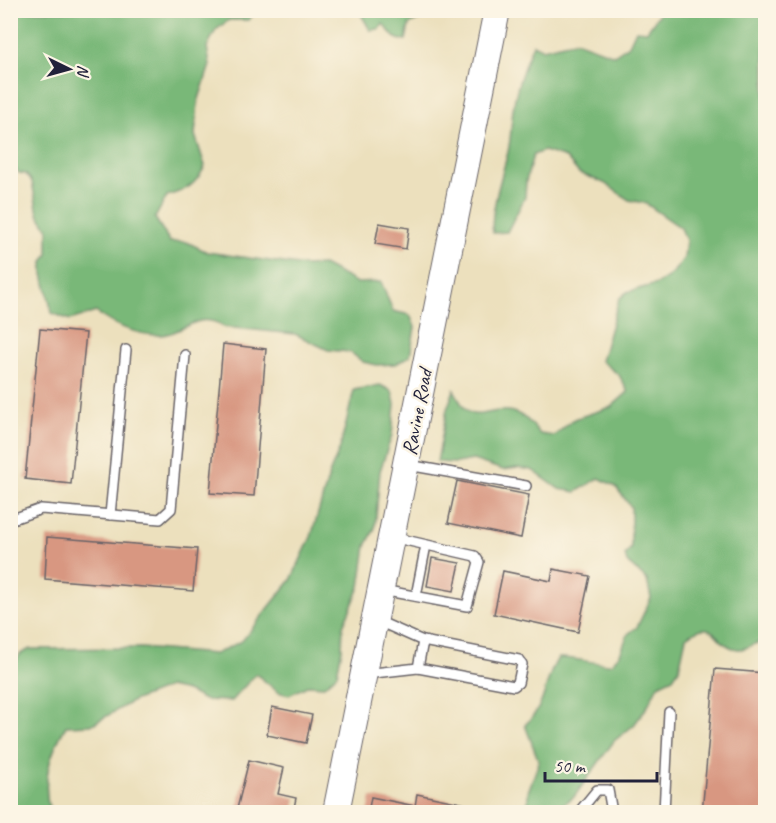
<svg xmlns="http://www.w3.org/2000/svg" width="776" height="823" font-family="Caveat,sans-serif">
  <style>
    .forest { fill: #79b878; stroke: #4e6d5a; stroke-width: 1.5 }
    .building { fill: #d89781 }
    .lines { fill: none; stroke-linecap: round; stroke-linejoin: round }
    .lane-casing { stroke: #696468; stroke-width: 12 }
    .secondary-casing { stroke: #696468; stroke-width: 28 }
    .lane { stroke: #fff; stroke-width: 9 }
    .secondary { stroke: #fff; stroke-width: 26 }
    .labels { text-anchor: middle; stroke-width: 5; stroke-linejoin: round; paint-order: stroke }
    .street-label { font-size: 21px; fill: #22223b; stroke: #fcf5e5 }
  </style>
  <rect width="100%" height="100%" fill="#fcf5e5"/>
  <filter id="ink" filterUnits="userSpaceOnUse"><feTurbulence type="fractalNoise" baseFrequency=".0167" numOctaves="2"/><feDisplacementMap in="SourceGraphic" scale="12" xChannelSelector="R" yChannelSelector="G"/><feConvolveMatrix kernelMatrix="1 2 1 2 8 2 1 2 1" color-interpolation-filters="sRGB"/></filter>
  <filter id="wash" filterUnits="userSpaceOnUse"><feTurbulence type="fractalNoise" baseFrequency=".008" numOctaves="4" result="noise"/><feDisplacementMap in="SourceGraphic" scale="24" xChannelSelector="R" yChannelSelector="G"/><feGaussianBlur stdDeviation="1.35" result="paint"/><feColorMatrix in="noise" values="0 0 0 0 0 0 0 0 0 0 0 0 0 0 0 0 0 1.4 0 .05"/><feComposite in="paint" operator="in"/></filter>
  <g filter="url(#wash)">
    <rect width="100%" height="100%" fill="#ece0bd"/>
    <g class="forest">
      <path d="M10,11H257L248,20H229L216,30L207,47L210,65L198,102L195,135L205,166C196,185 187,190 167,196L155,218L170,242H187L207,252L305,266L323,265L357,283L381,282L393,311L410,315L415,327L410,356L396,364L377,365L363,362L350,352L328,350L295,334L224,327C199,308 182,336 158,335C138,335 111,325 96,312L70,320L52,313L43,274V262L48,254V229L38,214L32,182L26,174L19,173L11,163Z"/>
      <path d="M359,11H444C435,18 421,17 409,25L406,40C392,41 392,32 383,24L379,29L370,30Z"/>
      <path d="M661,11H765V641C756,641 748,650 738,649C712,646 719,614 686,637L679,669L673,678L658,685L647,707L634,725L614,741L574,797L552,812H521L528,806V792L539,762L525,725C549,702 542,684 558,658C576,657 592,664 611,664L620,654L628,634L637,627L651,598L647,580L627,562L625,555L631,548V507L615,486L599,478L576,492L559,489L532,470L517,468L503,470L473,460L456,463L437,462L447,409L454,390C458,396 461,405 466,410C482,426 508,389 540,434L554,436L574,419L611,407L628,392L619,375L601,361L619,299L627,292L657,284L672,274L684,258L686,240L681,228L645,203L629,200L604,183L579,173L566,158L544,151L533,155L526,181L525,197L507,232L493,233C489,215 503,172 508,152C511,138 511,124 513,110C516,87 524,65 533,44L543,49L576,41L614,55L629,45L636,30L647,31Z"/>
      <path d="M380,385L392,391L395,404L392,435L380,471L375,528L366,546L360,587L343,626L342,649L337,674L324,686L309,685L289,695L278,692L256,674L231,701L204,700L187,691L169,687L133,701L91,725L66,726C50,753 41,781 50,812H11V668L20,654L30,649L141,648L215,654L242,641L291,580L311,537L330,472L340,448L354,390Z"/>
    </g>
    <g id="blocks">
      <g class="building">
        <polygon points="379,223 409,228 406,249 375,244"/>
        <polygon points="40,329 86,333 71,484 25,479"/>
        <polygon points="223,344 266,349 254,496 210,493"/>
        <polygon points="457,481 529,495 521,538 448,523"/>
        <polygon points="47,537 197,549 193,591 45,579"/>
        <polygon points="432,558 460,563 454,591 427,586"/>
        <polygon points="553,569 590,576 578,632 494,614 503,571 551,581"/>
        <polygon points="715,669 765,673 765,721 760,775 765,776 765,813 702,813"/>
        <polygon points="272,707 312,715 306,743 267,735"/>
        <polygon points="249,760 284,768 278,794 296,798 293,813 236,813"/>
        <polygon points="417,794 481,807 480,813 368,813 371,797 415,806"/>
      </g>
    </g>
  </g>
  <g filter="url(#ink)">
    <use href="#blocks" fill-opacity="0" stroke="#696468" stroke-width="1.5"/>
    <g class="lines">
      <defs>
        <g id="lane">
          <polyline points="408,465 526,486"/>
          <polyline points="110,515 126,350"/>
          <polyline points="10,520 41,509 160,519 171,509 185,355"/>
          <polyline points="382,590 467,606 479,562 475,556 392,537"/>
          <polyline points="416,596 426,545"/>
          <polyline points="418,668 514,686 518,683 522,664 519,660 423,641"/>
          <polyline points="365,674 418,668 423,641 378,621"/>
          <polyline points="579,812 597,790 608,790 612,812"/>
          <polyline points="664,812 669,712"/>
        </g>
        <polyline id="secondary" points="336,812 497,10"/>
      </defs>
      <use href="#lane" class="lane-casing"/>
      <use href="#secondary" class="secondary-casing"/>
      <use href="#lane" class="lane"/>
      <use href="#secondary" class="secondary"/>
    </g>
  </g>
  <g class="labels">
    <g class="street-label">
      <text transform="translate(417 412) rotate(-79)" y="7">Ravine Road</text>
    </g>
  </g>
  <rect width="776" height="823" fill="none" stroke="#fcf5e5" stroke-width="36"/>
  <g transform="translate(69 69) rotate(95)" stroke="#fcf5e5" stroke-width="4.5" paint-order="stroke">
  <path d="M0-4.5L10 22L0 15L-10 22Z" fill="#22223b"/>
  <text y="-9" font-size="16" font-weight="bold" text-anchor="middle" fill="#22223b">N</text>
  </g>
  <path d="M545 772v9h112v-9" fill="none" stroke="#22223b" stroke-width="3"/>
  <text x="554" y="772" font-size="18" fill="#22223b" stroke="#fcf5e5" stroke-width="4.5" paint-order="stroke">50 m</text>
</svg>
